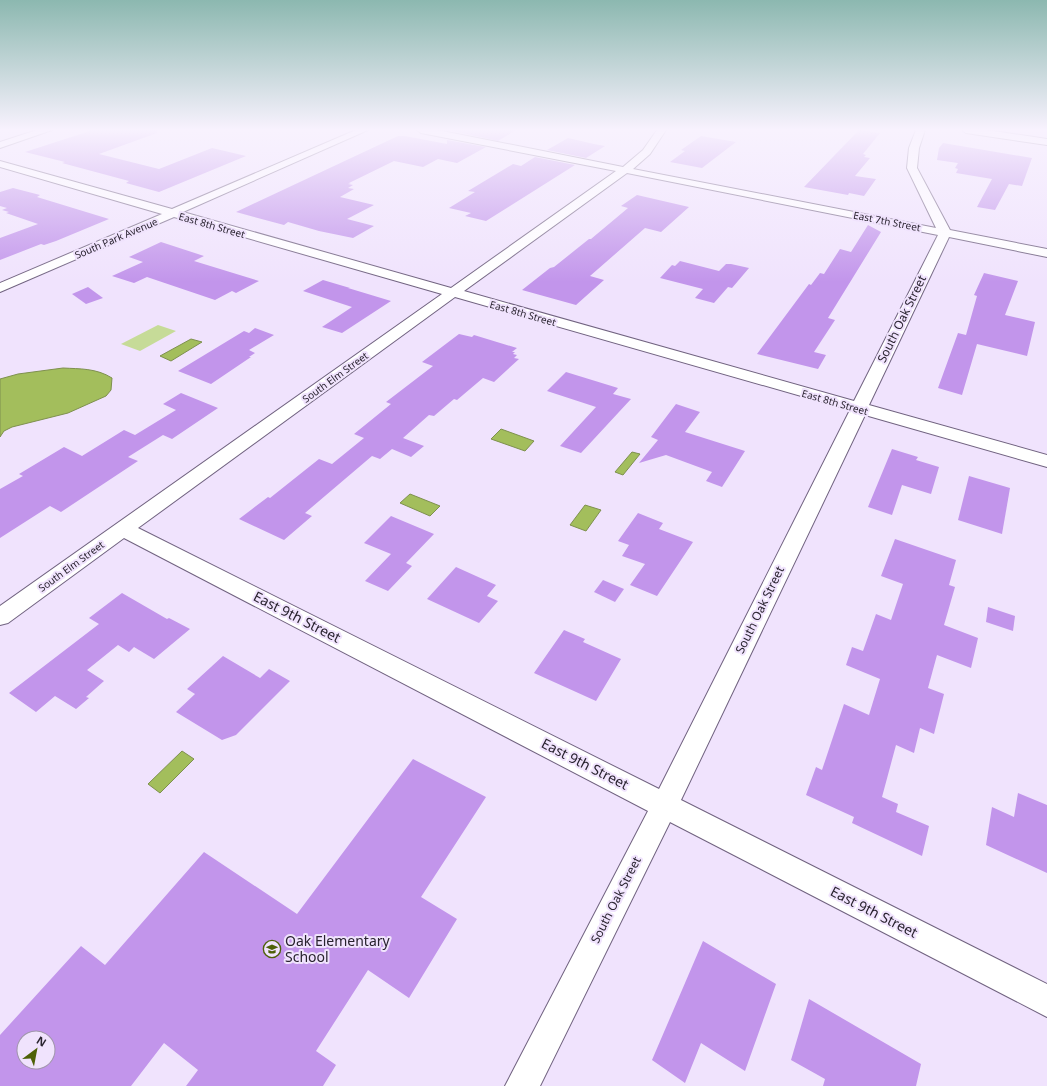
<svg xmlns="http://www.w3.org/2000/svg" width="1047" height="1086" font-family="'Noto Sans',sans-serif">
  <style>
    .green { fill: #c6db98 }
    .water { fill: #a3be5c; stroke: #7e904e }
    .building { fill: #c295eb; fill-rule: evenodd }
    .lines { fill: none; stroke-linecap: round; stroke-linejoin: round }
    .minor-casing { stroke: #716380; stroke-width: 2 }
    .minor { fill: #fff; fill-rule: evenodd }
    .labels { text-anchor: middle; stroke-width: 4; stroke-linejoin: round; paint-order: stroke }
    .far-street-label { font-size: 10px; fill: #29232f; stroke: #f0e3fd }
    .street-label { font-size: 12px; fill: #29232f; stroke: #f0e3fd }
    .near-street-label { font-size: 14px; fill: #29232f; stroke: #f0e3fd }
    .near-poi-label { font-size: 14px; fill: #29232f; stroke: #f0e3fd; text-anchor: start }
  </style>
  <rect width="100%" height="100%" fill="#f0e3fd"/>
  <polygon class="green" points="158,325 176,331 140,351 121,344"/>
  <g class="water">
    <polygon points="191,339 202,342 171,361 160,356"/>
    <path d="M63,368C80,369 96,368 112,378L111,390L106,396L97,400L68,413L12,427L4,431L0,437V379L18,374Z"/>
    <polygon points="501,429 534,441 525,451 491,439"/>
    <polygon points="632,452 640,454 623,475 615,472"/>
    <polygon points="410,494 440,506 430,516 400,503"/>
    <polygon points="585,505 601,510 586,531 570,525"/>
    <polygon points="182,751 194,759 160,793 148,784"/>
  </g>
  <g class="building">
    <polygon points="93,130 157,130 157,133 99,154 159,169 212,148 246,156 159,192 126,183 129,181 62,163 65,162 25,152"/>
    <polygon points="448,130 516,130 498,141"/>
    <polygon points="859,130 880,133 863,154 866,155 864,157 870,158 855,176 876,179 864,196 849,193 848,195 804,187"/>
    <polygon points="398,136 405,136 447,144 447,140 486,147 457,163 438,159 423,167 394,161 349,183 351,183 348,184 353,185 348,188 354,189 340,197 374,205 347,219 374,226 353,238 319,231 288,222 284,225 236,212"/>
    <polygon points="701,136 736,142 702,168 670,162 685,151 681,150"/>
    <polygon points="568,138 594,144 605,146 586,158 547,150"/>
    <polygon points="943,143 1032,158 1022,186 1009,184 995,210 977,207 992,179 956,173 958,169 955,168 958,163 937,160 939,148"/>
    <polygon points="535,157 575,165 486,221 465,216 471,213 449,208 475,192 468,191 513,164 521,166"/>
    <polygon points="13,188 40,195 37,197 109,219 56,241 44,245 41,244 0,260 0,238 38,224 6,213 9,212 2,210 7,208 0,206 0,192"/>
    <polygon points="637,195 689,207 661,232 645,228 590,276 604,280 576,305 522,290 550,268 554,267 589,239 591,239 628,208 621,206"/>
    <polygon points="868,225 881,232 828,318 835,320 814,352 826,355 818,369 757,354 809,284 811,285 820,273 824,274 840,249 851,252"/>
    <polygon points="161,242 204,256 194,261 259,281 236,293 232,291 215,300 147,277 134,283 112,276 143,262 129,257"/>
    <polygon points="680,261 719,271 726,264 731,264 749,268 732,288 728,287 714,303 695,298 703,289 660,278 672,265 675,266"/>
    <polygon points="984,273 1018,281 1005,315 1035,322 1027,356 977,344 962,395 938,388 958,333 966,335 977,296 974,295"/>
    <polygon points="323,280 350,288 348,288 391,301 342,333 322,327 352,307 303,291"/>
    <polygon points="88,287 103,298 86,304 72,294"/>
    <polygon points="255,328 274,335 249,350 255,353 249,357 251,357 211,384 178,371 244,331 249,333"/>
    <polygon points="459,334 472,337 474,335 517,348 512,352 515,352 513,354 517,355 514,358 519,359 494,382 483,378 457,400 454,399 434,416 429,415 403,438 424,446 411,457 392,449 380,459 372,456 305,513 312,516 284,540 239,519 268,497 270,498 319,459 332,464 364,438 354,434 391,404 386,402 433,366 422,362"/>
    <polygon points="566,372 618,388 613,394 631,399 581,453 560,446 596,407 547,391"/>
    <polygon points="181,393 218,408 172,439 163,435 128,457 138,461 61,512 50,506 0,538 0,489 23,476 19,474 64,447 82,456 124,430 135,435 176,410 163,404"/>
    <polygon points="676,404 700,412 685,432 745,451 722,487 706,481 712,472 666,455 639,463 658,440 651,437"/>
    <polygon points="892,449 918,457 916,460 939,467 931,494 902,485 892,515 868,507"/>
    <polygon points="969,476 1010,488 1002,534 958,520"/>
    <polygon points="638,513 663,523 659,529 693,542 657,596 630,585 645,564 622,556 629,545 618,541"/>
    <polygon points="391,516 434,534 406,563 412,566 388,591 365,581 391,554 364,543"/>
    <polygon points="895,539 956,560 949,585 955,587 944,625 978,638 971,668 937,655 928,688 944,694 934,734 920,728 914,753 896,745 882,797 898,804 896,812 929,826 922,856 852,823 854,817 806,795 816,767 822,770 844,704 869,715 880,679 846,665 852,647 863,651 876,614 891,620 903,584 881,576"/>
    <polygon points="456,567 496,585 487,596 498,601 479,623 427,599"/>
    <polygon points="603,580 624,589 615,602 594,592"/>
    <polygon points="122,593 167,619 169,618 190,629 154,659 134,647 129,652 118,645 87,670 104,681 86,697 89,698 76,709 55,696 36,712 9,693 99,624 89,618"/>
    <polygon points="988,607 1015,616 1013,631 986,622"/>
    <polygon points="564,630 585,639 583,642 621,659 596,701 534,673"/>
    <polygon points="223,656 260,678 269,669 290,681 236,735 222,740 176,712 195,694 187,689"/>
    <path d="M413,759L486,797L421,897L457,919L409,998L368,970L316,1051L336,1065L323,1086H186L198,1070L164,1043L131,1086H0V1035L81,946L105,965L204,852L297,914ZM24,1038H48V1062H24Z"/>
    <polygon points="1018,793 1047,805 1047,873 986,845 992,807 1014,817"/>
    <polygon points="703,941 776,984 745,1071 701,1043 685,1083 652,1060"/>
    <polygon points="809,999 921,1064 916,1086 823,1086 825,1079 791,1060"/>
  </g>
  <g class="lines">
    <defs>
      <g id="minor">
        <polygon points="37,130 52,130 0,148 0,142"/>
        <path d="M356,130H368L183,212L451,288L616,171L421,133L417,130H437L623,167L643,150L657,130H666L650,154L633,169L936,228L907,168L909,148L916,130H925L919,148L917,168L950,230L1047,249V257L949,237L869,405L1047,455V467L865,415L681,800L1047,984V1017L670,822L540,1086H505L648,811L124,538L8,623L0,625V606L442,294L174,217L0,292V283L162,214L0,167V161L172,209ZM627,173L938,235L854,401L464,291ZM455,297L850,410L659,789L138,528Z"/>
        <polygon points="962,130 987,130 1047,139 1047,145 966,133"/>
      </g>
    </defs>
    <use href="#minor" class="minor-casing"/>
    <use href="#minor" class="minor"/>
  </g>
  <linearGradient id="sky" x2="0" y2="1"><stop stop-color="#8cb8b0"/><stop offset="0.46" stop-color="#f8f2fe"/><stop offset="1" stop-color="#f8f2fe" stop-opacity="0"/></linearGradient>
  <rect width="1047" height="282" fill="url(#sky)"/>
  <defs>
    <symbol id="school-ring" viewBox="-11 -11 22 22"><circle r="9.5" fill="#f0e3fd" stroke="#4e6108" stroke-width="1.5"/><path d="M0-5L7-2L0 1L-7-2ZM-4 1L0 2.5L4 1V4Q0 6-4 4Z" fill="#4e6108"/></symbol>
  </defs>
  <g fill-rule="evenodd">
    <use href="#school-ring" x="262" y="939" width="20" height="20"/>
  </g>
  <g class="labels">
    <g class="far-street-label">
      <text transform="translate(887 221) rotate(11)" y="4">East 7th Street</text>
      <text transform="translate(212 225) rotate(16)" y="4">East 8th Street</text>
      <text transform="translate(116 238) rotate(-23)" y="4">South Park Avenue</text>
      <text transform="translate(523 313) rotate(16)" y="4">East 8th Street</text>
      <text transform="translate(335 377) rotate(-36)" y="4">South Elm Street</text>
      <text transform="translate(835 402) rotate(16)" y="4">East 8th Street</text>
      <text transform="translate(71 566) rotate(-36)" y="4">South Elm Street</text>
    </g>
    <g class="street-label">
      <text transform="translate(902 319) rotate(-64)" y="4">South Oak Street</text>
      <text transform="translate(760 610) rotate(-64)" y="4">South Oak Street</text>
      <text transform="translate(616 900) rotate(-63)" y="4">South Oak Street</text>
    </g>
    <g class="near-street-label">
      <text transform="translate(297 617) rotate(27)" y="5">East 9th Street</text>
      <text transform="translate(585 764) rotate(27)" y="5">East 9th Street</text>
      <text transform="translate(874 912) rotate(27)" y="5">East 9th Street</text>
    </g>
    <g class="near-poi-label">
      <text x="285" y="946">Oak Elementary<tspan x="285" dy="16">School</tspan></text>
    </g>
  </g>
  <g transform="translate(36 1050) rotate(32)"><circle r="19" fill="#f0e3fd" stroke="#a096ab"/>
  <path d="M0-3L7 15L0 10L-7 15Z" fill="#4e6108"/>
  <text y="-6" font-size="11" font-weight="bold" text-anchor="middle" fill="#29232f">N</text>
  </g>
</svg>
